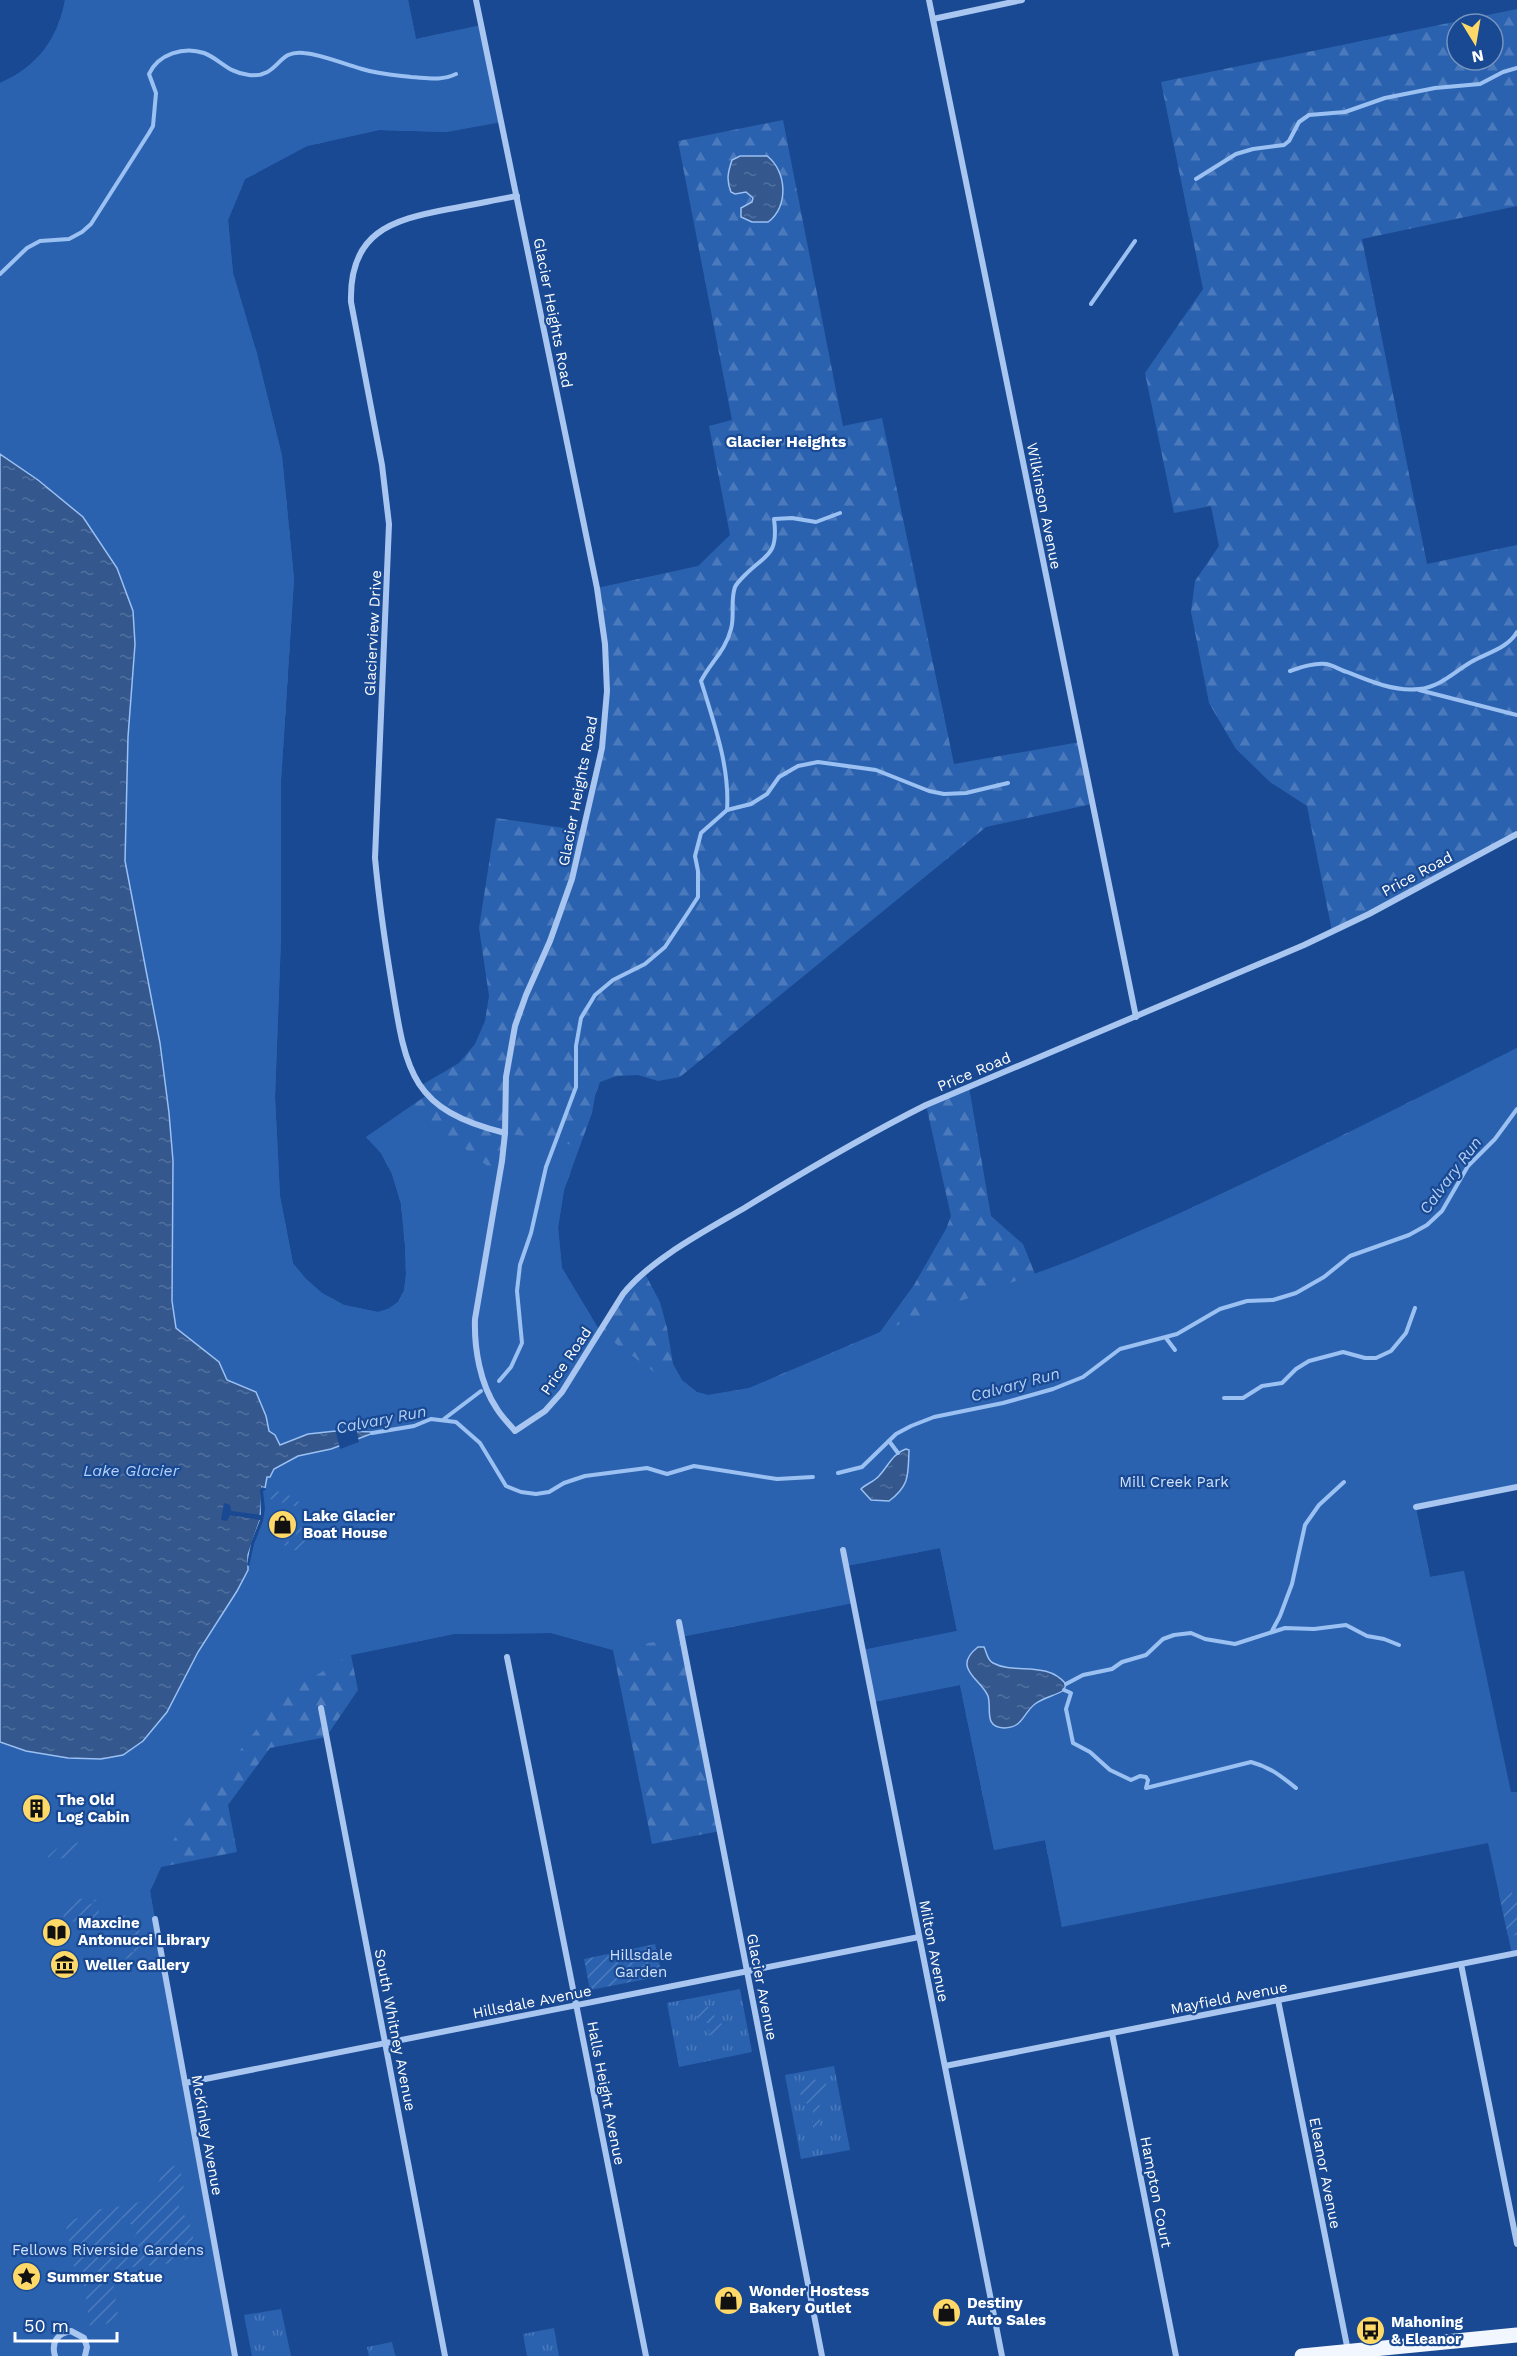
<svg xmlns="http://www.w3.org/2000/svg" width="1517" height="2356" font-family="'Work Sans',sans-serif">
  <style>
    .grass { fill: url(#grass-tufts) }
    .forest { fill: url(#forest-firs); fill-rule: evenodd }
    .park { fill: #2b62b0 }
    .garden { fill: url(#garden-furrows); fill-rule: evenodd }
    .water { fill: url(#water-ripples); stroke: #9bc0f2; stroke-width: 1.5 }
    .pier { fill: #194992 }
    .lines { fill: none; stroke-linecap: round; stroke-linejoin: round }
    .stream { stroke: #9bc0f2; stroke-width: 4 }
    .street { stroke: #a8c6f0; stroke-width: 6 }
    .primary { stroke: #f1f6ff; stroke-width: 15 }
    .labels { text-anchor: middle; stroke-width: 4.5; stroke-linejoin: round; paint-order: stroke }
    .street-label { font-size: 15px; fill: #fff; stroke: #194992 }
    .park-label { font-size: 15px; fill: #cfe1fb; stroke: #194992 }
    .poi-label { font-size: 15px; font-weight: bold; fill: #fff; stroke: #194992; text-anchor: start }
    .neighbourhood-label { font-size: 16px; font-weight: bold; fill: #fff; stroke: #194992 }
    .water-label { font-size: 16px; font-style: italic; fill: #b4d0f6; stroke: #194992 }
  </style>
  <defs>
    <pattern id="grass-tufts" width="24" height="20" patternUnits="userSpaceOnUse" patternTransform="scale(1.5)"><rect width="24" height="20" fill="#2b62b0"/><path d="M3 7l-1-3M5 7V3M7 7l1-3M15 17l-1-3M17 17v-4M19 17l1-3" fill="none" stroke="#4b7abc"/></pattern>
    <pattern id="forest-firs" width="22" height="20" patternUnits="userSpaceOnUse" patternTransform="scale(1.5)"><rect width="22" height="20" fill="#2b62b0"/><path d="M5 1l3.5 6h-7zM16 11l3.5 6h-7z" fill="#4b7abc"/></pattern>
    <pattern id="garden-furrows" width="10" height="10" patternUnits="userSpaceOnUse" patternTransform="scale(1.5)"><rect width="10" height="10" fill="#2b62b0"/><path d="M-1 1l2-2M0 10L10 0M9 11l2-2" fill="none" stroke="#4b7abc"/></pattern>
    <pattern id="water-ripples" width="26" height="14" patternUnits="userSpaceOnUse" patternTransform="scale(1.5)"><rect width="26" height="14" fill="#34578d"/><path d="M2 4q2-2 4 0t4 0M15 11q2-2 4 0t4 0" fill="none" stroke="#52709e"/></pattern>
  </defs>
  <rect width="100%" height="100%" fill="#194992"/>
  <g class="grass">
    <polygon points="740,1989 752,2052 679,2067 667,2003"/>
    <polygon points="834,2066 850,2150 801,2159 785,2075"/>
    <polygon points="281,2309 291,2356 252,2356 244,2315"/>
    <polygon points="554,2328 559,2356 527,2356 523,2334"/>
    <polygon points="392,2342 395,2355 397,2356 369,2356 367,2347"/>
  </g>
  <g class="forest">
    <path d="M65,0H408L416,39L482,25L447,132L379,130L307,146L245,179L228,220L233,273L257,354L282,456L294,579L281,781V938L275,1097L280,1196L293,1264L306,1279L322,1293L344,1305L378,1312L388,1309L398,1302L404,1291L406,1274L405,1245L401,1204L392,1174L381,1153L366,1137L427,1095L420,1086L459,1063L475,1044L485,1021L489,996L479,928L496,818L584,831L602,748L607,691L597,588L698,566L730,535L709,426L732,420L678,141L783,120L843,426L882,418L954,764L1080,742L1092,804L986,827L680,1077L658,1081L638,1075L617,1076L600,1082L595,1096L592,1113L564,1190L558,1228L562,1268L600,1331L623,1294L644,1272L660,1302L667,1328L673,1364L682,1380L697,1392L708,1395L749,1388L880,1332L914,1285L946,1229L951,1216L926,1105L969,1087L991,1216L1023,1244L1035,1274C1104,1249 1170,1218 1236,1187C1330,1142 1424,1095 1517,1048L1416,1508L1430,1577L1464,1571L1062,1927L1045,1840L994,1850L960,1685L873,1702L863,1650L957,1631L940,1548L846,1566L853,1603L681,1637L720,1831L652,1844L613,1650L551,1633L454,1634L351,1655L358,1690L326,1737L270,1748L228,1805L237,1852L161,1867L150,1891L154,1916L0,1742L303,1357L0,83C37,67 58,39 65,0ZM740,156H767L752,222L747,205L752,202L751,195L745,192L735,194C724,186 728,171 732,160Z"/>
    <path d="M1517,9V206L1362,239L1427,564L1517,545V833L1332,931L1307,806L1270,782L1236,749L1209,703L1191,612L1195,581L1219,546L1211,506L1174,513L1145,373L1203,289L1161,82ZM1457,24H1493V60H1457Z"/>
  </g>
  <path class="park" d="M65,0H408L416,39L482,25L502,122L447,132L379,130L307,146L245,179L228,220L233,273L257,354L282,456L294,579L281,781V938L275,1097L280,1196L293,1263L306,1279L322,1293L344,1305L378,1312L388,1309L398,1302L404,1291L406,1274L405,1245L401,1204L392,1174L381,1153L366,1137L411,1107L499,1175L505,1133L579,1146L564,1190L558,1227L562,1268L600,1332L673,1386L708,1395L749,1389L914,1318L1075,1259L1185,1211L1345,1135L1517,1048V1487L1416,1508L1430,1577L1464,1571L1511,1792H1517V1953L1512,1954L1488,1843L1062,1927L1045,1840L994,1850L960,1685L873,1702L863,1650L957,1631L940,1548L846,1566L853,1603L613,1650L551,1633L454,1634L350,1655L285,1694L217,1779L174,1839L150,1891L235,2356H0V83C37,67 58,39 65,0Z"/>
  <g class="garden">
    <polygon points="274,1490 296,1498 301,1506 297,1507 264,1497"/>
    <path d="M292,1521L301,1523L310,1535L311,1546L308,1550C299,1552 288,1550 282,1543L283,1540L294,1543L297,1530L290,1528Z"/>
    <polygon points="80,1842 80,1850 77,1854 49,1862 48,1856 56,1849"/>
    <polygon points="1511,1891 1517,1900 1517,1935 1508,1936 1499,1894"/>
    <polygon points="85,1898 87,1905 94,1903 94,1900 98,1899 99,1919 84,1918 66,1924 61,1908 74,1906 73,1900"/>
    <polygon points="128,1915 130,1926 138,1924 144,1955 124,1959 123,1954 134,1952 134,1949 137,1948 136,1944 129,1942 128,1935 133,1934 132,1928 123,1929 120,1916"/>
    <polygon points="655,1944 662,1976 590,1990 584,1959"/>
    <polygon points="706,2006 713,2010 715,2018 722,2024 722,2031 715,2036 709,2034 710,2024 697,2019 697,2009"/>
    <path d="M823,2079L828,2087L819,2105L821,2107L826,2106L827,2110L820,2116V2130L818,2136L813,2137V2111C806,2101 796,2095 799,2081Z"/>
    <path d="M179,2165L185,2194L177,2196L180,2211L189,2220L197,2255C169,2268 139,2264 111,2270L119,2322L90,2326L83,2276L76,2277L65,2221L83,2217L88,2208L95,2210C123,2205 163,2207 160,2169ZM122,2218L132,2225L130,2228L137,2233L125,2251L109,2239Z"/>
  </g>
  <g class="water">
    <path d="M740,156H767C787,171 789,207 768,222H752L741,217V208L752,202L753,198L746,192L735,194L731,192C726,180 728,172 732,160Z"/>
    <polygon points="0,454 38,480 83,517 117,568 133,611 135,644 128,737 125,861 160,1043 169,1113 173,1161 172,1301 176,1328 219,1362 227,1380 256,1392 266,1416 269,1431 275,1435 280,1445 308,1434 336,1431 376,1432 331,1449 298,1456 274,1469 270,1477 267,1477 265,1488 262,1487 260,1520 248,1555 248,1570 237,1591 198,1652 167,1712 143,1741 123,1755 101,1759 68,1758 26,1751 0,1742"/>
    <path d="M906,1449L909,1450C908,1475 910,1485 889,1501L871,1500L861,1489C866,1484 873,1482 878,1477C887,1468 893,1453 906,1449Z"/>
    <path d="M978,1647H984C987,1653 987,1660 993,1663C1015,1675 1046,1660 1066,1684L1064,1690C1055,1696 1044,1697 1035,1704C1023,1713 1023,1728 1004,1728C983,1727 992,1709 988,1696C981,1679 951,1668 978,1647Z"/>
  </g>
  <g class="pier">
    <polygon points="335,1428 356,1428 359,1442 340,1449"/>
    <polygon points="262,1487 267,1489 263,1491 265,1508 263,1521 254,1544 249,1566 247,1565 251,1543 260,1520 230,1515 227,1521 221,1520 224,1503 230,1505 231,1511 261,1515 260,1490"/>
  </g>
  <g class="lines">
    <g class="stream">
      <polyline points="1196,179 1236,154 1253,149 1284,145 1289,141 1299,122 1309,115 1345,112 1385,98 1435,88 1480,84 1503,72 1517,68"/>
      <path d="M0,274L27,248L40,241L69,239L82,232L91,224L149,133L153,126L156,93L149,74C158,54 184,46 204,53C220,59 228,73 249,75C280,78 276,49 304,53C324,55 343,64 362,69C378,74 394,75 411,77C428,78 441,81 456,74"/>
      <polyline points="1091,304 1135,241"/>
      <path d="M1290,671C1302,667 1313,663 1326,664C1333,665 1340,670 1347,672C1369,681 1395,692 1419,689C1440,687 1454,672 1471,662C1487,653 1508,648 1517,632"/>
      <polyline points="1419,690 1517,715"/>
      <path d="M727,810C730,767 714,723 701,681C710,663 726,650 731,629C735,615 730,602 735,587C737,583 740,580 744,576C765,554 779,557 774,519L792,518L816,522L840,513"/>
      <polyline points="1166,1338 1175,1350"/>
      <polyline points="499,1381 511,1367 522,1343 517,1291 520,1265 531,1233 546,1167 576,1087 576,1046 581,1018 595,995 613,980 645,964 665,947 687,914 698,897 698,871 695,856 701,833 727,810 751,804 767,794 779,777 798,766 818,762 876,770 929,791 944,794 966,793 1008,783"/>
      <polyline points="1224,1398 1243,1398 1262,1386 1282,1383 1296,1369 1309,1361 1343,1352 1365,1358 1376,1358 1391,1351 1406,1333 1415,1308"/>
      <polyline points="444,1419 481,1391"/>
      <polyline points="372,1433 414,1426 431,1419 456,1422 480,1443 506,1486 521,1492 536,1494 549,1492 564,1483 585,1476 647,1468 667,1474 694,1466 777,1479 813,1477"/>
      <polyline points="889,1441 898,1453"/>
      <polyline points="838,1473 862,1467 896,1434 911,1426 934,1417 1003,1403 1053,1389 1083,1377 1120,1349 1177,1334 1220,1309 1247,1301 1273,1300 1296,1293 1324,1277 1350,1256 1409,1235 1427,1225 1442,1211 1468,1166 1495,1139 1517,1109"/>
      <polyline points="1272,1631 1280,1616 1292,1584 1305,1525 1319,1505 1344,1482"/>
      <polyline points="1066,1684 1083,1675 1112,1669 1122,1662 1146,1655 1163,1639 1174,1635 1191,1633 1205,1639 1235,1644 1285,1628 1314,1629 1346,1625 1367,1636 1384,1639 1399,1645"/>
      <path d="M1064,1690L1071,1693L1066,1709L1073,1743L1090,1752L1110,1770L1131,1780L1140,1776L1146,1777L1148,1780L1146,1788L1251,1762C1270,1767 1281,1776 1296,1788"/>
    </g>
    <g class="street">
      <path d="M476,0L597,588L605,644L607,691L602,748L572,879L550,941L526,995L515,1026L506,1077L505,1133L502,1161L475,1319C474,1348 480,1384 497,1409C502,1417 509,1424 515,1431L545,1411L562,1392L623,1294C651,1259 707,1230 746,1207C805,1171 864,1136 926,1105L1304,945L1369,914L1517,834"/>
      <polyline points="929,0 1136,1017"/>
      <polyline points="933,19 1022,0"/>
      <path d="M505,1133C411,1110 406,1072 392,985C385,943 379,901 375,858L389,524L382,465L351,302C349,233 390,220 449,209C472,205 495,200 517,196"/>
      <polyline points="1416,1507 1517,1487"/>
      <polyline points="843,1550 1002,2356"/>
      <polyline points="679,1622 822,2356"/>
      <polyline points="507,1657 646,2356"/>
      <polyline points="321,1708 445,2356"/>
      <polyline points="155,1919 235,2356"/>
      <polyline points="1461,1964 1517,2244"/>
      <polyline points="1278,2000 1348,2351"/>
      <polyline points="1112,2033 1176,2356"/>
      <polyline points="945,2066 1517,1953"/>
      <polyline points="185,2083 919,1937"/>
      <path d="M55,2356C51,2343 57,2333 71,2331L84,2338L87,2347L85,2356"/>
    </g>
    <polyline class="primary" points="1302,2356 1517,2335"/>
  </g>
  <defs>
    <symbol id="shop-disc" viewBox="-11 -11 22 22"><circle r="9.5" fill="#ffd967" stroke="#194992"/><path d="M-5-2.5h2.3a2.7 3.5 0 0 1 5.4 0H5L5.5 6h-11ZM-1.5-2.5h3a1.5 2.3 0 0 0-3 0Z" fill="#111"/></symbol>
    <symbol id="building-disc" viewBox="-11 -11 22 22"><circle r="9.5" fill="#ffd967" stroke="#194992"/><path d="M-4-6H4V6H1V3H-1V6H-4ZM-2.5-4.3h1.7v1.8h-1.7ZM.8-4.3h1.7v1.8H.8ZM-2.5-1h1.7V.8h-1.7ZM.8-1h1.7V.8H.8Z" fill="#111"/></symbol>
    <symbol id="library-disc" viewBox="-11 -11 22 22"><circle r="9.5" fill="#ffd967" stroke="#194992"/><path d="M-6-4Q-3-5.5-.7-3.5V5Q-3 3-6 4ZM6-4Q3-5.5 .7-3.5V5Q3 3 6 4Z" fill="#111"/></symbol>
    <symbol id="museum-disc" viewBox="-11 -11 22 22"><circle r="9.5" fill="#ffd967" stroke="#194992"/><path d="M0-6L6-3V-2H-6V-3ZM-5-1h2V3h-2ZM-1-1h2V3h-2ZM3-1h2V3H3ZM-6 4H6V6H-6Z" fill="#111"/></symbol>
    <symbol id="sight-disc" viewBox="-11 -11 22 22"><circle r="9.5" fill="#ffd967" stroke="#194992"/><path d="M0-6L1.8-2.2L6-1.7L2.9 1.2L3.7 5.4L0 3.3L-3.7 5.4L-2.9 1.2L-6-1.7L-1.8-2.2Z" fill="#111"/></symbol>
    <symbol id="bus-disc" viewBox="-11 -11 22 22"><circle r="9.5" fill="#ffd967" stroke="#194992"/><path d="M-5-6H5V4H4V6H2V4H-2V6H-4V4H-5ZM-3.5-4V0h7V-4ZM-3.5 1.2v1.5H-2V1.2ZM2 1.2v1.5H3.5V1.2Z" fill="#111"/></symbol>
  </defs>
  <g fill-rule="evenodd">
    <use href="#shop-disc" x="266" y="1508" width="33" height="33"/>
    <use href="#building-disc" x="20" y="1792" width="33" height="33"/>
    <use href="#library-disc" x="40" y="1916" width="33" height="33"/>
    <use href="#museum-disc" x="48" y="1948" width="33" height="33"/>
    <use href="#sight-disc" x="10" y="2260" width="33" height="33"/>
    <use href="#shop-disc" x="712" y="2284" width="33" height="33"/>
    <use href="#shop-disc" x="930" y="2296" width="33" height="33"/>
    <use href="#bus-disc" x="1354" y="2314" width="33" height="33"/>
  </g>
  <g class="labels">
    <g class="street-label">
      <text transform="translate(553 313) rotate(79)" y="5">Glacier Heights Road</text>
      <text transform="translate(1044 506) rotate(79)" y="5">Wilkinson Avenue</text>
      <text transform="translate(373 633) rotate(-87)" y="5">Glacierview Drive</text>
      <text transform="translate(578 791) rotate(-79)" y="5">Glacier Heights Road</text>
      <text transform="translate(1417 874) rotate(-28)" y="5">Price Road</text>
      <text transform="translate(974 1072) rotate(-23)" y="5">Price Road</text>
      <text transform="translate(566 1361) rotate(-56)" y="5">Price Road</text>
      <text transform="translate(934 1951) rotate(79)" y="5">Milton Avenue</text>
      <text transform="translate(762 1987) rotate(79)" y="5">Glacier Avenue</text>
      <text transform="translate(1229 1998) rotate(-11)" y="5">Mayfield Avenue</text>
      <text transform="translate(532 2002) rotate(-11)" y="5">Hillsdale Avenue</text>
      <text transform="translate(395 2030) rotate(79)" y="5">South Whitney Avenue</text>
      <text transform="translate(606 2093) rotate(79)" y="5">Halls Height Avenue</text>
      <text transform="translate(207 2135) rotate(80)" y="5">McKinley Avenue</text>
      <text transform="translate(1325 2173) rotate(79)" y="5">Eleanor Avenue</text>
      <text transform="translate(1156 2192) rotate(79)" y="5">Hampton Court</text>
    </g>
    <g class="park-label">
      <text x="1174" y="1487">Mill Creek Park</text>
      <text x="641" y="1960">Hillsdale<tspan x="641" dy="17">Garden</tspan></text>
      <text x="108" y="2255">Fellows Riverside Gardens</text>
    </g>
    <g class="poi-label">
      <text x="303" y="1521">Lake Glacier<tspan x="303" dy="17">Boat House</tspan></text>
      <text x="57" y="1805">The Old<tspan x="57" dy="17">Log Cabin</tspan></text>
      <text x="78" y="1928">Maxcine<tspan x="78" dy="17">Antonucci Library</tspan></text>
      <text x="85" y="1970">Weller Gallery</text>
      <text x="47" y="2282">Summer Statue</text>
      <text x="749" y="2296">Wonder Hostess<tspan x="749" dy="17">Bakery Outlet</tspan></text>
      <text x="967" y="2308">Destiny<tspan x="967" dy="17">Auto Sales</tspan></text>
      <text x="1391" y="2327">Mahoning<tspan x="1391" dy="17">&amp; Eleanor</tspan></text>
    </g>
    <g class="neighbourhood-label">
      <text x="786" y="447">Glacier Heights</text>
    </g>
    <g class="water-label">
      <text transform="translate(1450 1175) rotate(-53)" y="6">Calvary Run</text>
      <text transform="translate(1015 1384) rotate(-15)" y="6">Calvary Run</text>
      <text transform="translate(381 1419) rotate(-11)" y="6">Calvary Run</text>
      <text x="131" y="1476">Lake Glacier</text>
    </g>
  </g>
  <g transform="translate(1475 42) rotate(169)"><circle r="28" fill="#194992" stroke="#7592be" stroke-width="1.5"/>
  <path d="M0-4.5L10 22L0 15L-10 22Z" fill="#ffd967"/>
  <text y="-9" font-size="16" font-weight="bold" text-anchor="middle" fill="#ffffff">N</text>
  </g>
  <path d="M15 2332v9h102v-9" fill="none" stroke="#ffffff" stroke-width="3"/>
  <text x="24" y="2332" font-size="18" fill="#ffffff" stroke="#194992" stroke-width="4.5" paint-order="stroke">50 m</text>
</svg>
